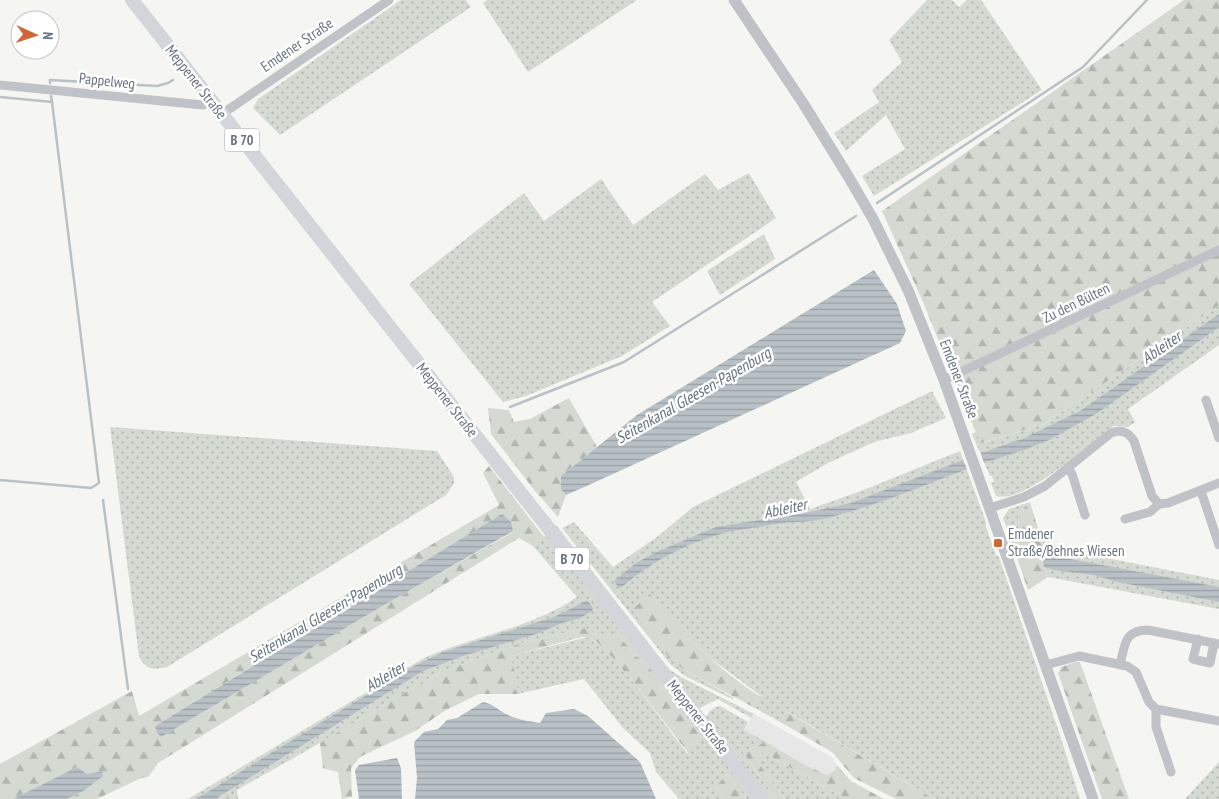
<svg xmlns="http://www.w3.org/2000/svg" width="1219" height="799" font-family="'PT Sans Narrow',sans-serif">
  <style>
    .built { fill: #e6e7e6 }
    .grass { fill: url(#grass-dots) }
    .forest { fill: url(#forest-firs); fill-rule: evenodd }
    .water { fill: url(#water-rules) }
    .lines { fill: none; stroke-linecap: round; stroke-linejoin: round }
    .stream { stroke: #b8c1c6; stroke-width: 2.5 }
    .minor { stroke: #bfc2c6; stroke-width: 9 }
    .tertiary { stroke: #bfc2c6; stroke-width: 11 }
    .primary { stroke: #d2d6da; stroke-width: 14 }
    .poi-dot { fill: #d16637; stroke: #fff; stroke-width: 2 }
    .labels { text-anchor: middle; stroke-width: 5; stroke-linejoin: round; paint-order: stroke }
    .shield { fill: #fff; stroke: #959da6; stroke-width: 1 }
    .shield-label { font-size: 14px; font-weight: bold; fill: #677380 }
    .street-label { font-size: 15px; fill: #677380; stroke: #fff }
    .poi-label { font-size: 15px; fill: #677380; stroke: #fff; text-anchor: start }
    .water-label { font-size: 16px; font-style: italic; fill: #63747d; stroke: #fff }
  </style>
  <defs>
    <pattern id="grass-dots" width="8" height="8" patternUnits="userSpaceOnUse" patternTransform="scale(1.25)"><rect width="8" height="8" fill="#d4dad2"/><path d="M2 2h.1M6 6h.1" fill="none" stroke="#b0b5b0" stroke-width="1.8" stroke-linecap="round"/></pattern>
    <pattern id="forest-firs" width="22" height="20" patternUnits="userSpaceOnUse" patternTransform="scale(1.25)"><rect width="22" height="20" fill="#d4dad2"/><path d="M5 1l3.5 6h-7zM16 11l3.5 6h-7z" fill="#b0b5b0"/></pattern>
    <pattern id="water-rules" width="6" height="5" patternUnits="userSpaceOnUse" patternTransform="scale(1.25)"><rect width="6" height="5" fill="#b8c1c6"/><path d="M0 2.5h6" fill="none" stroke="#99a1a6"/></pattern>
  </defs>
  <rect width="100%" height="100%" fill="#f5f5f2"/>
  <polygon class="built" points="754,714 832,757 837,765 834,771 827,775 803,764 744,730"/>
  <g class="grass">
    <polygon points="401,0 466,0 471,7 280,135 253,108 258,99"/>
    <polygon points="487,0 637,0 528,72 483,3"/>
    <polygon points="927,0 952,0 959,7 967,0 981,0 1042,90 874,196 862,176 905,149 886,115 846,151 834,133 879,102 872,90 902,62 889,40"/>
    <polygon points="749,173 776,218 652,302 670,326 622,356 526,396 503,402 409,284 524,193 544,221 601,179 633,225 705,174 718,190"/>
    <polygon points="764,234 775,259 720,295 707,271"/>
    <path d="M1219,305V345L1128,409L1135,422L1128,427L1114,426C1088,443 1026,504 996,496L991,483L994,482L992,476H990L972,434L976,432L981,443L1044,424Z"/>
    <polygon points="932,391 946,418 911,433 874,442 828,463 796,482 810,509 861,491 960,451 986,522 986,527 996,555 999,557 1060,735 1080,799 934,799 788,712 782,723 753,707 761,696 710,658 675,625 650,594 686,671 734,698 732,699 685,676 671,665 562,528 574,522 613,567 657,537 693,507"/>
    <path d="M110,427L437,451L454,477V483L446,495L167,667C152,670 147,670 139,657Z"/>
    <polygon points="1030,502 1019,513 1016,555 1003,518 1009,509"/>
    <polygon points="556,525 669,669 681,677 754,714 751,718 718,699 700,708 697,708 554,526"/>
    <path d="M547,534L626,638L648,662L755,799H747L727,774L715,787L724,799H679L656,772L650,753L623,728L584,679L517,694L511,656L588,637C603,645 613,658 624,671C647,698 666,727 688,754L701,737L646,663L637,657L618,635H598L584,628L511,646L447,670L426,680L320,743L237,790L238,799H188L424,658C474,636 532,628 577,597L533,546Z"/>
    <polygon points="1042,540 1076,552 1219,580 1219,609 1048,577 1043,560 1047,557"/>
    <path d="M720,706L748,722L744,730L766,742L743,752L776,799H770L706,719C707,712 713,707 720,706Z"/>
    <polygon points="762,752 847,799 785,799 757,761"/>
    <polygon points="1219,762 1219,799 1185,799"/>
  </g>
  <g class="forest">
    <polygon points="1184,0 1219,0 1219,305 1044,424 980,443 923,302 882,211"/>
    <polygon points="569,398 597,447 561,476 561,489 566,495 558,517 535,491 491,434 488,408 509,410 514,422 530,419"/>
    <path d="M489,466L544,537L533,546L519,538L158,763L149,776L137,780L97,799H66L82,792L102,771L87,774L77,767L13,799H0V764L132,691L139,716L499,505L483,473ZM513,532L391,601L161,737L157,733L155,726L406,572Z"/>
    <polygon points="1030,502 1047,557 1043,560 1048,577 1028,590 1016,555 1019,513"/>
    <path d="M650,594C682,633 718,670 761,697L753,707L686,671L671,660L632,610Z"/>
    <polygon points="584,628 598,635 618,635 637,657 646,663 701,737 689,754 639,689 613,658 597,642 588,637 582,637 511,656 519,694 479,694 446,710 415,731 360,757 351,768 352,797 342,799 338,772 323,768 320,743 426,680 447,670 511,646"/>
    <polygon points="1075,662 1080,662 1129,799 1102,799 1058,673 1061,667"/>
    <polygon points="787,712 934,799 896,799 854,778 832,752 782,723"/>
    <polygon points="766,742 803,764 827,775 834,771 837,765 851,781 884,799 847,799 762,752 757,761 785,799 776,799 743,752"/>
    <polygon points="727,774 747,799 724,799 715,787"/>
  </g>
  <g class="water">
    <polygon points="874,270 897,304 906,331 900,343 591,484 566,495 561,489 561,476 637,415"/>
    <polygon points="1219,314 1219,327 1096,414 1049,440 1024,450 984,463 981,453 1022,439 1080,411"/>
    <path d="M963,460L967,469C920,487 875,506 827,518C816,521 804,522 793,522C777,523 760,527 744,529C700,536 655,558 622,587L619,588L614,581L636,563L656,552L716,527L810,512L851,503Z"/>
    <polygon points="502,514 511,522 513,531 391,601 161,737 157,733 155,726"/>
    <polygon points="1054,556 1219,587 1219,602 1118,582 1094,575 1054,570 1044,567 1043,560 1047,557"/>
    <polygon points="586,601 588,601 593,608 592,611 580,618 562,623 539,633 463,656 423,671 215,799 196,799 414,666 443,652 554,617"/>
    <path d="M483,702C494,704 499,711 508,715C518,720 529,721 540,723L546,713L574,709L588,716L640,762L656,799H415L417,778L414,742L424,732L438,729L447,720L457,718Z"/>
    <polygon points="397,758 401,768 402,799 359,799 355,770 359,765"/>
    <polygon points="77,767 87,774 102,771 103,776 82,792 66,799 13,799"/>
  </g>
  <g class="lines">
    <g class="stream">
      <polyline points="50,83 50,80 157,86 168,83 173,80"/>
      <polyline points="0,97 52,102 51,96"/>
      <polyline points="877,203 1083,67 1147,0"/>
      <polyline points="510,407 624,362 856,216"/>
      <polyline points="0,480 91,488 99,483 52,102"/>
      <polyline points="103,500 128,689"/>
    </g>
    <g class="minor">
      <polyline points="0,85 203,105 211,102"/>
      <polyline points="222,114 389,0"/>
      <polyline points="944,380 1219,250"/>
      <polyline points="1206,400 1219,438"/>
      <polyline points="1068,467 1072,474 1085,515"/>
      <polyline points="1201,491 1219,545"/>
      <path d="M990,508L1024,497L1045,486L1111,433C1122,429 1128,432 1134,441L1152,496L1159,504L1168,503L1219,483"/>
      <polyline points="1125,519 1150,512 1159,504"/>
      <polyline points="1198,639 1193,659 1210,663 1214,643"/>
      <polyline points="1046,665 1079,656 1127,666 1136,672 1149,702 1156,709 1219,721"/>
      <path d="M1120,665C1125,645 1124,630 1148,630L1219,644"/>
      <polyline points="1156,709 1156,727 1171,772"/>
    </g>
    <polyline class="tertiary" points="734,0 803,103 848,176 873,219 908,290 944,380 1093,799"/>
    <polyline class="primary" points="132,0 762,799"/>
  </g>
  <rect class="poi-dot" x="993" y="538" width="10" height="10" rx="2.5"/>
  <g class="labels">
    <g class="shield">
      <rect x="224.5" y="128.5" width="35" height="23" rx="4"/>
      <rect x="554.5" y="547.5" width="35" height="23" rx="4"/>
    </g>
    <g class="shield-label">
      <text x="242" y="145">B 70</text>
      <text x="572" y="564">B 70</text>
    </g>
    <g class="street-label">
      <text transform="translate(297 45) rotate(-34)" y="5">Emdener Straße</text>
      <text transform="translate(107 81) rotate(6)" y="5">Pappelweg</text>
      <text transform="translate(196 82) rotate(52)" y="5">Meppener Straße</text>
      <text transform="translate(1076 303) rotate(-26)" y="5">Zu den Bülten</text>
      <text transform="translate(959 379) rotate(69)" y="5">Emdener Straße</text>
      <text transform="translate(447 400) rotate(52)" y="5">Meppener Straße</text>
      <text transform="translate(698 717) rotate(52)" y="5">Meppener Straße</text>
    </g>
    <g class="poi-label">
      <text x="1008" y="539">Emdener<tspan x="1008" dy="17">Straße/Behnes Wiesen</tspan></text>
    </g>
    <g class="water-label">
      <text transform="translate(1161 347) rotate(-35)" y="6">Ableiter</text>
      <text transform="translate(693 395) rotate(-30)" y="6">Seitenkanal Gleesen-Papenburg</text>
      <text transform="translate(785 508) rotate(-12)" y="6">Ableiter</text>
      <text transform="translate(325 613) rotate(-31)" y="6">Seitenkanal Gleesen-Papenburg</text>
      <text transform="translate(385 676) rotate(-31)" y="6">Ableiter</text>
    </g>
  </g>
  <g transform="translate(35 35) rotate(93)"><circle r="24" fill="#ffffff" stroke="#c2c7cc"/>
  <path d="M0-4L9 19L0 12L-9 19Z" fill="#d16637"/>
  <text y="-8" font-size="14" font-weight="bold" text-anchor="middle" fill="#677380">N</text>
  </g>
</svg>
